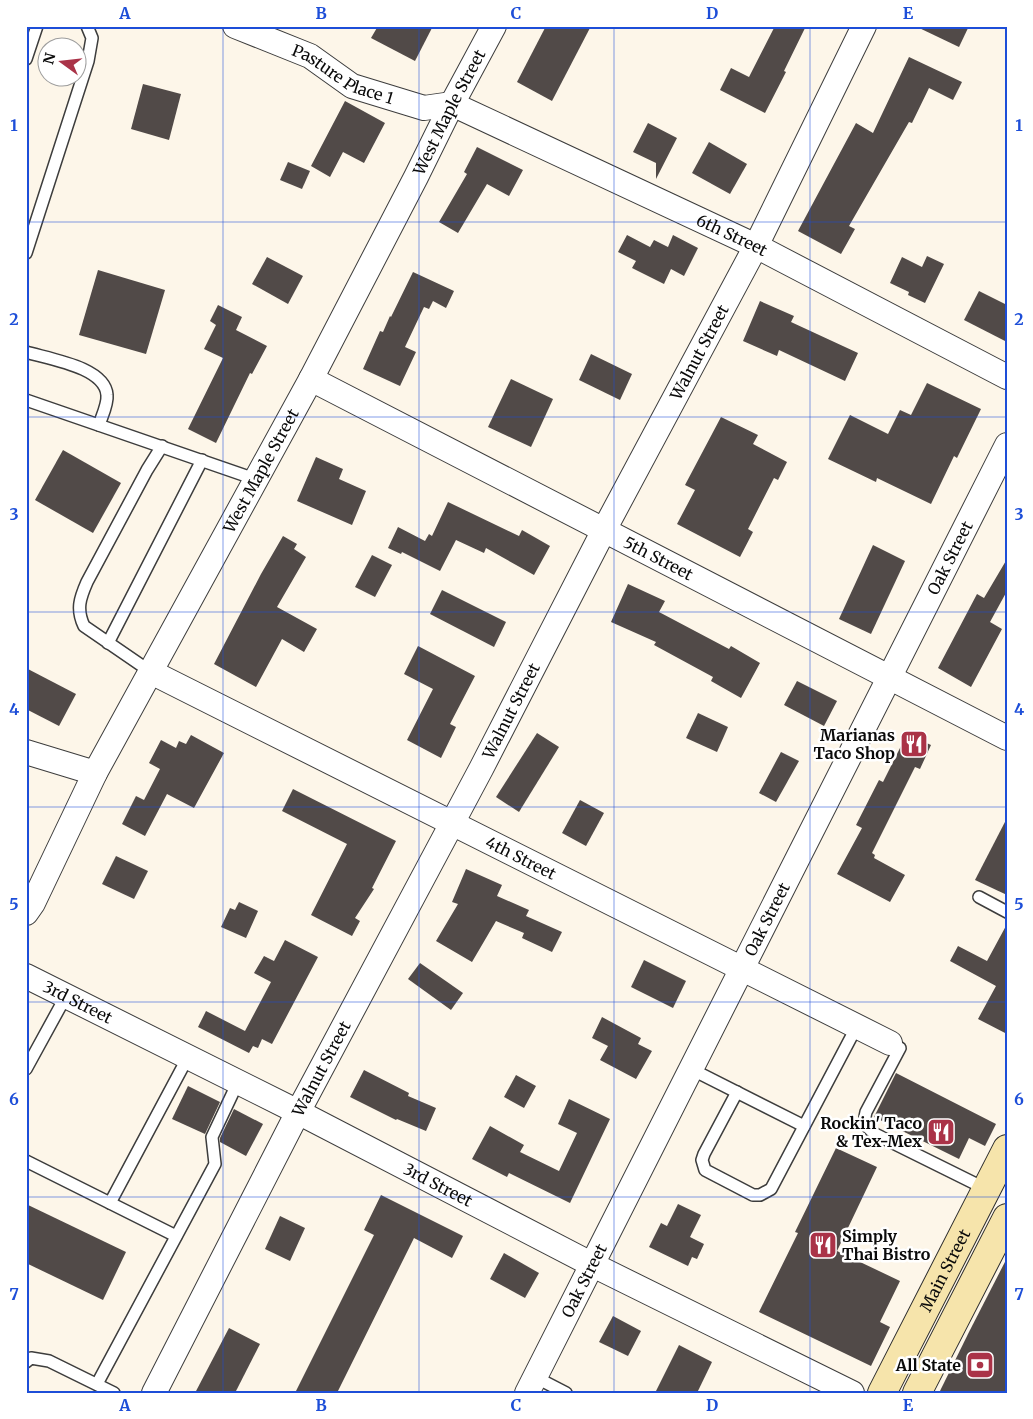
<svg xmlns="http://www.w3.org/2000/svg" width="1033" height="1419" font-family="Merriweather,serif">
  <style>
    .building { fill: #514a48 }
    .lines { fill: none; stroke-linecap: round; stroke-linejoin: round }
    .service-casing { stroke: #3d3d3d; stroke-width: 14 }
    .minor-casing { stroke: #3d3d3d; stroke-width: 26 }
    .secondary-casing { stroke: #2c2c2c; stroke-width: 30 }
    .service { stroke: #fff; stroke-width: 11 }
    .minor { stroke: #fff; stroke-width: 24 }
    .secondary { stroke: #f6e4ab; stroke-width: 28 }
    .grid { fill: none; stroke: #1d4ed8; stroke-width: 1; stroke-opacity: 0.55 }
    .labels { text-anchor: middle; stroke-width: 5; stroke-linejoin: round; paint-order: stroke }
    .street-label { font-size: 16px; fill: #0a0a0a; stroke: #fff }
    .poi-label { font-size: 16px; font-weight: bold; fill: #0a0a0a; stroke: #fff; text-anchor: end }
    .neatline { fill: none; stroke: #1d4ed8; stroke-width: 2 }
    .grid-label { font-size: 16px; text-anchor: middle; font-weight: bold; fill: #1d4ed8 }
  </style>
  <rect width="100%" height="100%" fill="#fdf6e9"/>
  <g class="building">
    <polygon points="378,26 433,26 415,61 371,38"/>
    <polygon points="546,26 591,26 552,101 517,82"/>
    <polygon points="775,26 806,26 784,71 786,72 765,113 720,90 731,68 749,77"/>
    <polygon points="915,26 969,26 959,47"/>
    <polygon points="909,57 962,82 953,100 929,88 912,123 909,122 849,226 855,229 841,254 798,231 856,123 873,133"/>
    <polygon points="143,84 181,94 169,140 131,129"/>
    <polygon points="345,101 385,123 364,163 343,152 330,177 311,166"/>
    <polygon points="648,123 677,138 656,179 656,163 633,152"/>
    <polygon points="709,142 747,164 730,194 692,173"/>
    <polygon points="477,147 523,170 509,196 487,184 458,233 439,222 467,174 464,172"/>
    <polygon points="288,162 310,171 302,189 280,180"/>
    <polygon points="627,235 650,247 654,240 668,247 673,235 698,248 684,276 671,269 664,284 632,268 636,261 618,252"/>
    <polygon points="927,256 944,264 925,303 908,295 909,292 890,283 902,257 922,267"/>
    <polygon points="267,257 303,276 288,304 252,284"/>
    <polygon points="98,270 165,290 146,354 79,335"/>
    <polygon points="413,272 454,291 446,308 433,301 429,309 424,307 405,347 416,352 400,386 363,369 380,331 383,332 390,316 391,317"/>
    <polygon points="979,291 1007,305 1007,342 964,320"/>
    <polygon points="760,301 794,316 791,322 858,353 845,381 779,350 777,356 743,341"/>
    <polygon points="218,305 242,317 236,330 267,346 252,374 250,373 216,443 188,429 223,358 204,349 216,325 210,321"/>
    <polygon points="591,354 632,374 620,400 579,380"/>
    <polygon points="511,379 553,399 531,447 488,427"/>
    <polygon points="927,383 981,409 957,458 954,456 931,504 877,478 876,482 828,459 850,415 888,434 900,410 911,415"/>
    <polygon points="721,417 758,435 753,444 787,462 778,480 774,478 748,529 753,532 740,557 677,524 695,490 685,485"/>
    <polygon points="63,450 121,483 93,533 35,500"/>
    <polygon points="316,457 343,469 339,479 366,491 352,525 297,501"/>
    <polygon points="448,502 519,536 522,530 550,546 534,575 486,548 484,553 456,540 440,571 402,552 401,554 388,548 398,527 425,541 429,534 432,536"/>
    <polygon points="283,536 297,544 294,549 306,557 277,607 317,629 304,652 282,639 256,687 214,664 261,574"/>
    <polygon points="873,545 905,561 871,634 839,619"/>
    <polygon points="372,555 392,565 375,597 355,587"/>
    <polygon points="1007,559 1007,591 990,622 1002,629 971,687 938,668 977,594 984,598"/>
    <polygon points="628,584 665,601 659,612 729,649 731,646 760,663 741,698 711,681 713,677 654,645 656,642 611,622"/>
    <polygon points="442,590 506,622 494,647 430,614"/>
    <polygon points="418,646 475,676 450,724 456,727 441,758 407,740 433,689 404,674"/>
    <polygon points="26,668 76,694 59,726 26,709"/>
    <polygon points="797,681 837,701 824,726 784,705"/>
    <polygon points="698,713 728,727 717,752 686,738"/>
    <polygon points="537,733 559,747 519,812 496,797"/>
    <polygon points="907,734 931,745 920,769 915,767 872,853 875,855 874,858 905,875 890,902 837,874 862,828 856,825 879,780 883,782"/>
    <polygon points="191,735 224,753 194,808 167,794 145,836 122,824 136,796 144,800 160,769 149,763 161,740 176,748 179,741 186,744"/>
    <polygon points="781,752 799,761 776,802 759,793"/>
    <polygon points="293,789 396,841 372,888 374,889 355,918 360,921 352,936 311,915 347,844 282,811"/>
    <polygon points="580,800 604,813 586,846 562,833"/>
    <polygon points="1007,818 1007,895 975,880"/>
    <polygon points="116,856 148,871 134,899 102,884"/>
    <polygon points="466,869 502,885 497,896 529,910 526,916 562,932 552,952 522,938 524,933 496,921 472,962 436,941 458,904 452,902"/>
    <polygon points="239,902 258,911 246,938 221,927 230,908 235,910"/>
    <polygon points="1007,924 1007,1034 978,1019 996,986 950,961 958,946 987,961"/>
    <polygon points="285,940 318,957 272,1044 262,1039 258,1048 253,1046 249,1053 198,1027 206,1011 245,1031 271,982 254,973 264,956 274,961"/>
    <polygon points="644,960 686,981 673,1008 631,987"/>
    <polygon points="420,963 463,993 451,1010 408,979"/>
    <polygon points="602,1017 641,1038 638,1044 652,1051 636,1079 600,1060 608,1046 592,1038"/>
    <polygon points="364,1070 409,1093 408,1096 436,1108 426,1131 397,1119 396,1120 350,1097"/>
    <polygon points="896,1073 996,1124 985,1146 969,1138 959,1159 874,1117"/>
    <polygon points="516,1075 536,1086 524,1108 504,1097"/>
    <polygon points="188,1086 220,1102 205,1134 172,1119"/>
    <polygon points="569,1099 610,1119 570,1203 509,1173 507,1177 472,1159 490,1126 524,1145 520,1152 559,1171 577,1133 558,1124"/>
    <polygon points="234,1109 263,1124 246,1156 220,1142 220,1138"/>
    <polygon points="836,1148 877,1167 837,1251 900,1281 880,1322 890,1327 871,1366 759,1312 798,1233 795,1232"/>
    <polygon points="381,1195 463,1236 452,1258 414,1238 337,1393 295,1393 374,1235 364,1230"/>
    <polygon points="26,1204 126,1252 103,1300 26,1263"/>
    <polygon points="678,1204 701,1215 690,1237 704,1244 697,1259 692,1257 688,1266 649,1247 661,1223 667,1226"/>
    <polygon points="280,1216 305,1228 290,1261 265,1249"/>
    <polygon points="504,1253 539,1273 525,1298 490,1279"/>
    <polygon points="1007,1258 1007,1393 939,1393 969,1332"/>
    <polygon points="613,1316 641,1331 628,1356 599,1342"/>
    <polygon points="229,1328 260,1344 235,1393 195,1393"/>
    <polygon points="679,1345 712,1362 697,1393 655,1393"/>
  </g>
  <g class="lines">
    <defs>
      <g id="service">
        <polyline points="26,59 37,26"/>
        <polyline points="26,253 88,61 92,38 87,26"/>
        <path d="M26,352C49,359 105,367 107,395C108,404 102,416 99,425"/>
        <polyline points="26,400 255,479"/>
        <polyline points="108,643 202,460"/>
        <path d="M151,672L84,626C76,609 80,598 87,582L147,470L162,446"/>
        <polyline points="979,897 1007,912"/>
        <path d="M900,1048L866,1112C863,1123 866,1127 875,1134L986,1189"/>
        <polyline points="26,1069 66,996"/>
        <polyline points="691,1069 804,1126"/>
        <polyline points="737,1092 704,1154 702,1160 705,1170 753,1195 760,1195 771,1189 857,1026"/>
        <polyline points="26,1161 176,1236"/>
        <polyline points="110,1203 188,1057"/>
        <polyline points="26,1362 31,1358 49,1361 114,1393"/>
        <polyline points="535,1377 566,1393"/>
        <polyline points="97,1384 215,1164 212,1137 238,1082"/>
      </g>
      <g id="minor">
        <path id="s1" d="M235,26L310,56L352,86L424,108L452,104L756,246L1007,377"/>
        <path id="s2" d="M311,379L1007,738"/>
        <path id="s3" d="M151,672L890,1043"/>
        <polyline points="26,752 95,773"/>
        <path id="s4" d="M26,913L33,903L95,773L311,379L416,177L452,104L494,26"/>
        <path id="s5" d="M26,976L298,1112L591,1264L852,1393"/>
        <path id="s6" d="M154,1393L298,1112L481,769L604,530L756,246L864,26"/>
        <path id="s7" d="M527,1393L1007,445"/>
      </g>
      <g id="secondary">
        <path id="s8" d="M882,1393L1007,1149"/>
        <polyline points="917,1393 1007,1218"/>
      </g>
    </defs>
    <use href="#service" class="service-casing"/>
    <use href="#minor" class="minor-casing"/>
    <use href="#secondary" class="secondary-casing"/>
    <use href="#service" class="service"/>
    <use href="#minor" class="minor"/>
    <use href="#secondary" class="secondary"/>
  </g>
  <path class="grid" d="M223,26V1393M419,26V1393M614,26V1393M810,26V1393M26,222H1007M26,417H1007M26,612H1007M26,807H1007M26,1002H1007M26,1197H1007"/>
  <defs>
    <symbol id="restaurant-square" viewBox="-11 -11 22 22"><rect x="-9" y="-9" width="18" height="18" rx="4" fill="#aa3348" stroke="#fff"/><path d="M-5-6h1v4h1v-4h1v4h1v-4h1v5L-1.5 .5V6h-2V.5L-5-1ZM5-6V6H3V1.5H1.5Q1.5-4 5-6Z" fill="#fff"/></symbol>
    <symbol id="bank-square" viewBox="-11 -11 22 22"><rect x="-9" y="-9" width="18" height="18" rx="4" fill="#aa3348" stroke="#fff"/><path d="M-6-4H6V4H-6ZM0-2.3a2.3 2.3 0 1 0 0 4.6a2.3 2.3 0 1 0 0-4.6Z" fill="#fff"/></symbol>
  </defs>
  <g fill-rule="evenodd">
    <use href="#restaurant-square" x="898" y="728" width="32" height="32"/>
    <use href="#restaurant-square" x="925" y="1116" width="32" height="32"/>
    <use href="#restaurant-square" x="807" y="1229" width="32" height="32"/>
    <use href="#bank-square" x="964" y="1349" width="32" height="32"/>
  </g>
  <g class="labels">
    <g class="street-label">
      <text dy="6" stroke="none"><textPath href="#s1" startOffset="119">Pasture Place 1</textPath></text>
      <text dy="6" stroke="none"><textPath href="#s4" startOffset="906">West Maple Street</textPath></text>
      <text dy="6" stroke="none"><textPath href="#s1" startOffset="545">6th Street</textPath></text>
      <text dy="6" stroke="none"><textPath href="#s6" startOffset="1175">Walnut Street</textPath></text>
      <text dy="6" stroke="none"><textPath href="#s4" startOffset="501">West Maple Street</textPath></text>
      <text dy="6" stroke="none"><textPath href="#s7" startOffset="936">Oak Street</textPath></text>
      <text dy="6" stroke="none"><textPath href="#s2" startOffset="391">5th Street</textPath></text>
      <text dy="6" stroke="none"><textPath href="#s6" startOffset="770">Walnut Street</textPath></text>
      <text dy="6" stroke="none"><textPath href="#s3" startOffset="414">4th Street</textPath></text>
      <text dy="6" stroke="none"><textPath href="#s7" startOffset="531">Oak Street</textPath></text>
      <text dy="6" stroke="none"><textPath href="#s5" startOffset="58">3rd Street</textPath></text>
      <text dy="6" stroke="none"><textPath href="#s6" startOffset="365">Walnut Street</textPath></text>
      <text dy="6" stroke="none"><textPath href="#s5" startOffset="462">3rd Street</textPath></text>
      <text dy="6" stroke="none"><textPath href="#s8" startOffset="138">Main Street</textPath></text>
      <text dy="6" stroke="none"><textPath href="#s7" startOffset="126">Oak Street</textPath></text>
    </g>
    <g class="poi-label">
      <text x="895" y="741">Marianas<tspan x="895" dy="18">Taco Shop</tspan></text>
      <text x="922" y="1129">Rockin' Taco<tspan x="922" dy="18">&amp; Tex-Mex</tspan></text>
      <text x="842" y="1242" text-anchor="start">Simply<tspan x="842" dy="18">Thai Bistro</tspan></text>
      <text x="961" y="1371">All State</text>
    </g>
  </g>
  <rect width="1033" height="1419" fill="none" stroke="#ffffff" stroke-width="55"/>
  <g transform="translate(62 62) rotate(285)"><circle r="24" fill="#ffffff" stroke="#9d9d9d"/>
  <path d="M0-4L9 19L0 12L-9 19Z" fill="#aa3348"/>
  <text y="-8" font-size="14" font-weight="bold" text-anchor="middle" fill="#0a0a0a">N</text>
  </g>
  <rect x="28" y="28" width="978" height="1364" class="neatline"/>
  <g class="grid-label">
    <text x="125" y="19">A</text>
    <text x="321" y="19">B</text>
    <text x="516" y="19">C</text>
    <text x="712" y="19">D</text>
    <text x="908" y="19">E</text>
    <text x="14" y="131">1</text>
    <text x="1019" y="131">1</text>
    <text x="14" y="325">2</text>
    <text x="1019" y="325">2</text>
    <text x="14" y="520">3</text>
    <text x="1019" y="520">3</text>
    <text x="14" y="715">4</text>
    <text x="1019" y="715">4</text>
    <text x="14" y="910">5</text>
    <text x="1019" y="910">5</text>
    <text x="14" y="1105">6</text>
    <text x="1019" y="1105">6</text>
    <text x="14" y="1300">7</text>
    <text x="1019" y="1300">7</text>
    <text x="125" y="1411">A</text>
    <text x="321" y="1411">B</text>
    <text x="516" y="1411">C</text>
    <text x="712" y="1411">D</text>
    <text x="908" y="1411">E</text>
  </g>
</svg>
